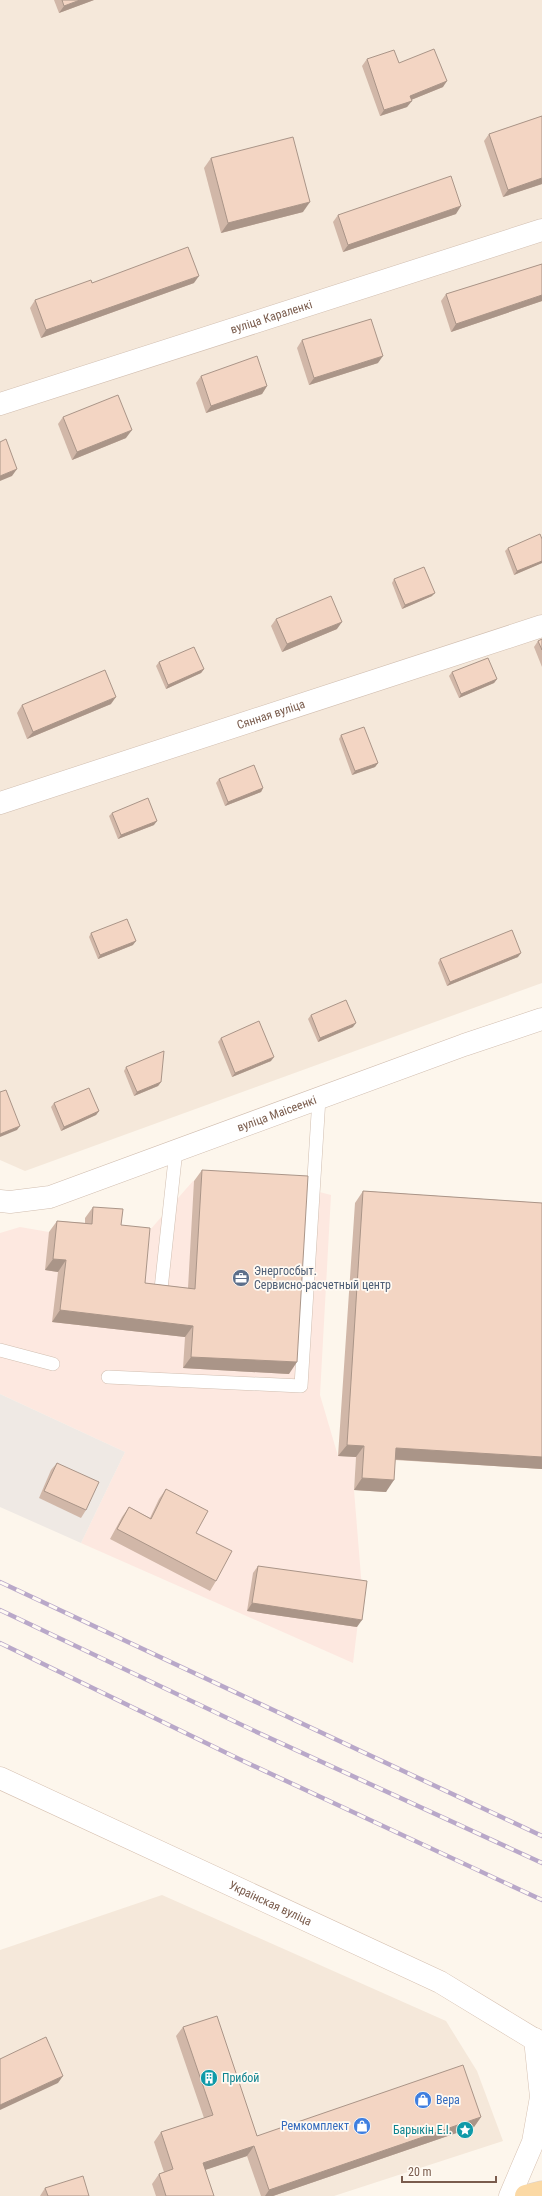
<svg xmlns="http://www.w3.org/2000/svg" width="542" height="2196" font-family="'Roboto Condensed',sans-serif">
  <style>
    .residential { fill: #f5e8da }
    .commercial { fill: #fde8e0 }
    .industrial { fill: #efe9e4 }
    .lines { fill: none; stroke-linecap: round; stroke-linejoin: round }
    .service-casing { stroke: #d1beb0; stroke-width: 14 }
    .minor-casing { stroke: #d1beb0; stroke-width: 23 }
    .secondary-casing { stroke: #d6c0b0; stroke-width: 23 }
    .primary-casing { stroke: #dad1cd; stroke-width: 23 }
    .service { stroke: #fff; stroke-width: 13 }
    .minor { stroke: #fff; stroke-width: 22 }
    .secondary { stroke: #fff; stroke-width: 22 }
    .primary { stroke: #fbd9a5; stroke-width: 22 }
    .rail-casing { stroke: #b9a8c9; stroke-width: 4.5 }
    .rail { stroke: #fffaf3; stroke-width: 3; stroke-dasharray: 9; stroke-linecap: butt }
    .wall { fill: #d1b7a8 }
    .shaded-wall { fill: #aa9588 }
    .building { fill: #f3d5c3; stroke: #aa9588 }
    .labels { text-anchor: middle; stroke-width: 3.5; stroke-linejoin: round; paint-order: stroke }
    .street-label { font-size: 12px; fill: #7a5c4d; stroke: #fffaf3 }
    .service-label { font-size: 12px; fill: #4e5e75; stroke: #fffaf3; text-anchor: start }
    .culture-label { font-size: 12px; fill: #0d838f; stroke: #fffaf3; text-anchor: start }
    .shop-label { font-size: 12px; fill: #366cbe; stroke: #fffaf3; text-anchor: start }
  </style>
  <rect width="100%" height="100%" fill="#fdf6ec"/>
  <g class="residential">
    <polygon points="0,0 542,0 542,983 25,1171 0,1160"/>
    <polygon points="162,1895 446,2021 477,2071 503,2141 334,2196 0,2196 0,1950"/>
  </g>
  <polygon class="commercial" points="193,1181 300,1187 331,1195 320,1395 338,1456 356,1457 354,1490 362,1589 353,1663 81,1543 125,1452 0,1394 0,1233 20,1227 49,1232 142,1239"/>
  <polygon class="industrial" points="0,1394 125,1452 81,1543 0,1507"/>
  <g class="lines">
    <defs>
      <g id="service">
        <polyline points="161,1289 176,1150"/>
        <polyline points="0,1350 53,1364"/>
        <polyline points="108,1377 301,1386 319,1098"/>
      </g>
      <g id="minor">
        <path id="s1" d="M0,404L542,230"/>
        <path id="s2" d="M0,803L542,626"/>
        <path id="s3" d="M0,1201L10,1202L50,1197L464,1045L542,1019"/>
      </g>
      <g id="secondary">
        <path id="s4" d="M0,1778L440,1982L542,2044"/>
        <polyline points="510,2196 533,2142 541,2097 535,2039"/>
      </g>
      <polyline id="primary" points="526,2196 542,2192"/>
    </defs>
    <use href="#service" class="service-casing"/>
    <use href="#minor" class="minor-casing"/>
    <use href="#secondary" class="secondary-casing"/>
    <use href="#primary" class="primary-casing"/>
    <use href="#service" class="service"/>
    <use href="#minor" class="minor"/>
    <use href="#secondary" class="secondary"/>
    <use href="#primary" class="primary"/>
    <defs>
      <g id="rail">
        <polyline points="0,1582 542,1836"/>
        <polyline points="0,1610 261,1734 542,1863"/>
        <polyline points="0,1643 239,1759 542,1900"/>
      </g>
    </defs>
    <use href="#rail" class="rail-casing"/>
    <use href="#rail" class="rail"/>
  </g>
  <g class="wall">
    <polygon points="54,0 94,0 59,13"/>
    <polygon points="367,59 399,63 443,87 411,100 407,107 380,116 362,66"/>
    <polygon points="542,116 542,184 503,197 484,141 489,134"/>
    <polygon points="211,158 303,212 221,233 204,168"/>
    <polygon points="456,214 343,252 333,222 338,215"/>
    <polygon points="542,264 542,301 451,332 441,301 446,294"/>
    <polygon points="92,283 194,283 41,338 30,308 35,300"/>
    <polygon points="302,340 378,363 309,385 297,348"/>
    <polygon points="201,376 267,386 262,394 206,413 196,383"/>
    <polygon points="63,417 126,438 72,460 58,424"/>
    <polygon points="542,539 542,563 514,575 505,551 508,548"/>
    <polygon points="394,579 432,596 402,609 392,583"/>
    <polygon points="276,619 337,629 282,652 271,626"/>
    <polygon points="542,639 542,667 534,647 538,641"/>
    <polygon points="159,662 204,669 201,673 166,689 156,666"/>
    <polygon points="452,672 497,679 494,683 459,698 449,676"/>
    <polygon points="111,704 27,739 17,713 22,705"/>
    <polygon points="341,735 378,763 375,767 352,775 339,739"/>
    <polygon points="219,779 263,788 261,792 225,806 216,783"/>
    <polygon points="112,813 154,825 118,839 109,816"/>
    <polygon points="91,933 133,945 98,959 89,937"/>
    <polygon points="518,957 447,986 438,963 440,959"/>
    <polygon points="311,1015 353,1027 318,1042 308,1019"/>
    <polygon points="221,1038 271,1061 232,1077 218,1042"/>
    <polygon points="126,1067 161,1082 158,1086 134,1096 124,1071"/>
    <polygon points="54,1103 99,1111 96,1115 61,1131 51,1107"/>
    <polygon points="202,1170 289,1374 183,1368 185,1337 52,1322 58,1272 45,1270 49,1232 57,1221 85,1223 85,1218 93,1207 121,1225 145,1283 188,1288 194,1181"/>
    <polygon points="363,1191 542,1203 542,1469 395,1460 386,1492 354,1490 356,1457 338,1456 355,1203"/>
    <polygon points="57,1463 86,1510 81,1518 39,1498 51,1470"/>
    <polygon points="166,1489 196,1533 216,1581 210,1591 110,1539 122,1517 129,1507 150,1518 159,1499"/>
    <polygon points="258,1566 357,1627 247,1611 253,1573"/>
    <polygon points="183,2027 257,2136 481,2117 474,2127 273,2196 261,2196 247,2156 205,2170 214,2196 156,2196 152,2184 159,2174 164,2172 154,2142 161,2132 204,2118 176,2036"/>
    <polygon points="45,2188 89,2196 40,2196"/>
  </g>
  <g class="shaded-wall">
    <polygon points="80,0 94,0 59,13 64,6"/>
    <polygon points="447,81 443,87 406,102 410,96"/>
    <polygon points="412,101 407,107 380,116 384,110"/>
    <polygon points="542,178 542,184 503,197 508,190"/>
    <polygon points="310,202 303,212 221,233 228,223"/>
    <polygon points="461,206 456,214 343,252 348,245"/>
    <polygon points="199,276 194,283 41,338 46,330"/>
    <polygon points="542,295 542,301 451,332 456,324"/>
    <polygon points="383,356 378,363 309,385 314,378"/>
    <polygon points="267,386 262,394 206,413 211,406"/>
    <polygon points="132,430 126,438 72,460 77,452"/>
    <polygon points="17,469 12,476 0,481 0,476"/>
    <polygon points="542,561 542,563 514,575 517,571"/>
    <polygon points="435,593 432,596 402,609 405,605"/>
    <polygon points="342,622 337,629 282,652 287,644"/>
    <polygon points="204,669 201,673 166,689 168,685"/>
    <polygon points="497,679 494,683 459,698 461,694"/>
    <polygon points="116,697 111,704 27,739 33,732"/>
    <polygon points="378,763 375,767 352,775 355,771"/>
    <polygon points="263,788 261,792 225,806 228,802"/>
    <polygon points="157,821 154,825 118,839 121,835"/>
    <polygon points="136,941 133,945 98,959 100,955"/>
    <polygon points="521,953 518,957 447,986 450,982"/>
    <polygon points="356,1023 353,1027 318,1042 320,1038"/>
    <polygon points="274,1057 271,1061 232,1077 235,1073"/>
    <polygon points="161,1082 158,1086 134,1096 137,1092"/>
    <polygon points="99,1111 96,1115 61,1131 64,1127"/>
    <polygon points="20,1126 17,1130 0,1137 0,1134"/>
    <polygon points="53,1259 66,1260 58,1272 45,1270"/>
    <polygon points="60,1310 193,1326 185,1337 52,1322"/>
    <polygon points="191,1357 297,1362 289,1374 183,1368"/>
    <polygon points="347,1445 364,1446 356,1457 338,1456"/>
    <polygon points="396,1448 542,1457 542,1469 388,1459"/>
    <polygon points="362,1478 394,1480 386,1492 354,1490"/>
    <polygon points="252,1603 362,1620 357,1627 247,1611"/>
    <polygon points="63,2076 58,2083 0,2110 0,2105"/>
    <polygon points="481,2117 474,2127 273,2196 265,2196 269,2190"/>
    <polygon points="254,2146 247,2156 196,2173 203,2163"/>
  </g>
  <g class="building">
    <polygon points="62,0 80,0 64,6"/>
    <polygon points="434,49 447,81 410,96 412,101 384,110 367,59 394,50 399,63"/>
    <polygon points="542,116 542,178 508,190 489,134"/>
    <polygon points="293,137 310,202 228,223 211,158"/>
    <polygon points="451,176 461,206 348,245 338,215"/>
    <polygon points="188,247 199,276 46,330 35,300 91,280 92,283"/>
    <polygon points="542,264 542,295 456,324 446,294"/>
    <polygon points="371,319 383,356 314,378 302,340"/>
    <polygon points="257,356 267,386 211,406 201,376"/>
    <polygon points="118,395 132,430 77,452 63,417"/>
    <polygon points="6,439 17,469 0,476 0,442"/>
    <polygon points="540,534 542,539 542,561 517,571 508,548"/>
    <polygon points="424,567 435,593 405,605 394,579"/>
    <polygon points="331,596 342,622 287,644 276,619"/>
    <polygon points="542,639 542,650 538,641"/>
    <polygon points="194,647 204,669 168,685 159,662"/>
    <polygon points="488,658 497,679 461,694 452,672"/>
    <polygon points="105,670 116,697 33,732 22,705"/>
    <polygon points="364,727 378,763 355,771 341,735"/>
    <polygon points="254,765 263,788 228,802 219,779"/>
    <polygon points="148,798 157,821 121,835 112,813"/>
    <polygon points="127,919 136,941 100,955 91,933"/>
    <polygon points="512,930 521,953 450,982 440,959"/>
    <polygon points="346,1000 356,1023 320,1038 311,1015"/>
    <polygon points="259,1021 274,1057 235,1073 221,1038"/>
    <polygon points="164,1051 161,1082 137,1092 126,1067"/>
    <polygon points="89,1088 99,1111 64,1127 54,1103"/>
    <polygon points="6,1090 20,1126 0,1134 0,1092"/>
    <polygon points="202,1170 308,1176 297,1362 191,1357 193,1326 60,1310 66,1260 53,1259 57,1221 92,1224 93,1207 123,1209 121,1225 150,1228 145,1283 195,1289"/>
    <polygon points="363,1191 542,1203 542,1457 396,1448 394,1480 362,1478 364,1446 347,1445"/>
    <polygon points="57,1463 99,1482 86,1510 44,1491"/>
    <polygon points="166,1489 208,1511 196,1533 232,1551 216,1581 117,1529 129,1507 151,1519"/>
    <polygon points="258,1566 367,1581 362,1620 252,1603"/>
    <polygon points="217,2016 257,2136 463,2065 481,2117 269,2190 254,2146 203,2163 214,2196 166,2196 159,2174 173,2169 161,2132 213,2115 183,2027"/>
    <polygon points="46,2037 63,2076 0,2105 0,2059"/>
    <polygon points="83,2176 89,2196 48,2196 45,2188"/>
  </g>
  <defs>
    <symbol id="office-disc" viewBox="-11 -11 22 22"><circle r="9.5" fill="#5c6f8a" stroke="#fffaf3"/><path d="M-6-3h4V-5.5h4V-3h4V5H-6ZM-1-4.5V-3h2v-1.5ZM-6 0V1H6V0Z" fill="#fff"/></symbol>
    <symbol id="building-disc" viewBox="-11 -11 22 22"><circle r="9.5" fill="#0f9aa8" stroke="#fffaf3"/><path d="M-4-6H4V6H1V3H-1V6H-4ZM-2.5-4.3h1.7v1.8h-1.7ZM.8-4.3h1.7v1.8H.8ZM-2.5-1h1.7V.8h-1.7ZM.8-1h1.7V.8H.8Z" fill="#fff"/></symbol>
    <symbol id="shop-disc" viewBox="-11 -11 22 22"><circle r="9.5" fill="#3f7fe0" stroke="#fffaf3"/><path d="M-5-2.5h2.3a2.7 3.5 0 0 1 5.4 0H5L5.5 6h-11ZM-1.5-2.5h3a1.5 2.3 0 0 0-3 0Z" fill="#fff"/></symbol>
    <symbol id="sight-disc" viewBox="-11 -11 22 22"><circle r="9.5" fill="#0f9aa8" stroke="#fffaf3"/><path d="M0-6L1.8-2.2L6-1.7L2.9 1.2L3.7 5.4L0 3.3L-3.7 5.4L-2.9 1.2L-6-1.7L-1.8-2.2Z" fill="#fff"/></symbol>
  </defs>
  <g fill-rule="evenodd">
    <use href="#office-disc" x="231" y="1268" width="20" height="20"/>
    <use href="#building-disc" x="199" y="2068" width="20" height="20"/>
    <use href="#shop-disc" x="413" y="2090" width="20" height="20"/>
    <use href="#shop-disc" x="352" y="2116" width="20" height="20"/>
    <use href="#sight-disc" x="455" y="2120" width="20" height="20"/>
  </g>
  <g class="labels">
    <g class="street-label">
      <text dy="4" stroke="none"><textPath href="#s1" startOffset="285">вуліца Караленкі</textPath></text>
      <text dy="4" stroke="none"><textPath href="#s2" startOffset="285">Сянная вуліца</textPath></text>
      <text dy="4" stroke="none"><textPath href="#s3" startOffset="292">вуліца Маісеенкі</textPath></text>
      <text dy="4" stroke="none"><textPath href="#s4" startOffset="298">Украінская вуліца</textPath></text>
    </g>
    <g class="service-label">
      <text x="254" y="1275">Энергосбыт.<tspan x="254" dy="14">Сервисно-расчетный центр</tspan></text>
    </g>
    <g class="culture-label">
      <text x="222" y="2082">Прибой</text>
      <text x="452" y="2134" text-anchor="end">Барыкін Е.І.</text>
    </g>
    <g class="shop-label">
      <text x="436" y="2104">Вера</text>
      <text x="349" y="2130" text-anchor="end">Ремкомплект</text>
    </g>
  </g>
  <path d="M402 2176v6h94v-6" fill="none" stroke="#7a5c4d" stroke-width="2"/>
  <text x="408" y="2176" font-size="12" fill="#7a5c4d" stroke="#fffaf3" stroke-width="3" paint-order="stroke">20 m</text>
</svg>
